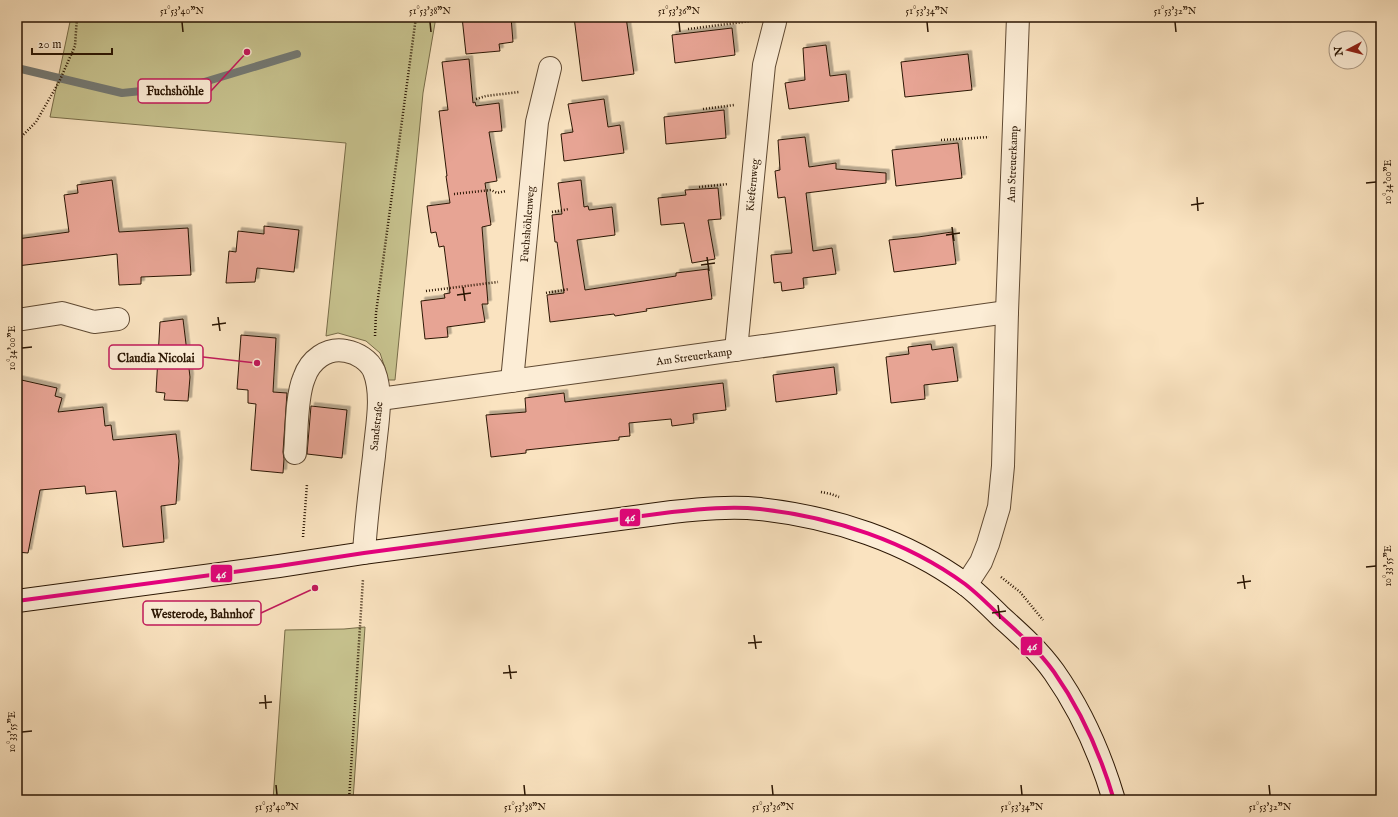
<svg xmlns="http://www.w3.org/2000/svg" width="1398" height="817" font-family="'IM FELL English',serif">
  <style>
    .green { fill: #c6c18d; stroke: #786c48 }
    .lines { fill: none; stroke-linecap: round; stroke-linejoin: round }
    .stream { stroke: #747973; stroke-width: 8 }
    .building { fill: #e7a494; stroke: #2b1603; filter: url(#shadow) }
    .street-casing { stroke: #5f4932; stroke-width: 24 }
    .secondary-casing { stroke: #2b1603; stroke-width: 24 }
    .path { stroke: #2b1603; stroke-width: 2.5; stroke-dasharray: 1 2; stroke-linecap: butt }
    .street { stroke: #fcedd6; stroke-width: 22 }
    .secondary { stroke: #fcedd6; stroke-width: 22 }
    .bus-1-casing { stroke: #fcedd6; stroke-width: 7 }
    .bus-1 { stroke: #e5007d; stroke-width: 4 }
    .ticks { fill: none; stroke: #2b1603; stroke-width: 1.5 }
    .labels { text-anchor: middle; stroke-width: 4; stroke-linejoin: round; paint-order: stroke }
    .street-label { font-size: 11px; fill: #2b1603; stroke: #fcedd6 }
    .leader { fill: none; stroke: #c2185b; stroke-width: 1.5 }
    .callout-dot { fill: #c2185b; stroke: #fcedd6; stroke-width: 1.5 }
    .callout { fill: #fcedd6; stroke: #c2185b; stroke-width: 1.5 }
    .callout-label { font-size: 12px; text-anchor: middle; font-weight: bold; fill: #2b1603 }
    .line-badge { stroke: #fcedd6; stroke-width: 1.5 }
    .badge-label { font-size: 11px; text-anchor: middle; font-weight: bold; fill: #fff }
    .neatline { fill: none; stroke: #2b1603; stroke-width: 1.5 }
    .ticks-label { font-size: 10px; text-anchor: middle; fill: #2b1603 }
  </style>
  <defs>
    <filter id="shadow"><feDropShadow dx="3.5" dy="-3.5" stdDeviation="0" flood-color="#0004"/></filter>
  </defs>
  <rect width="100%" height="100%" fill="#fae3c0"/>
  <filter id="stains"><feTurbulence type="fractalNoise" baseFrequency=".005" numOctaves="4"/><feColorMatrix values="0 0 0 0 .2 0 0 0 0 .09 0 0 0 0 .02 0 0 0 .5 -.17"/></filter>
  <radialGradient id="worn" r=".72"><stop offset=".6" stop-color="#630" stop-opacity="0"/><stop offset="1" stop-color="#630" stop-opacity=".3"/></radialGradient>
  <g class="green">
    <polygon points="71,17 436,17 423,93 395,380 385,380 385,368 380,353 366,341 338,333 326,336 346,143 50,117"/>
    <polygon points="365,627 353,800 273,800 285,630 344,629"/>
  </g>
  <g class="lines">
    <polyline class="stream" points="17,68 122,93 191,86 297,54"/>
  </g>
  <g class="building">
    <polygon points="462,17 511,17 513,42 499,44 500,51 466,54"/>
    <polygon points="574,17 626,17 634,74 582,81"/>
    <polygon points="732,28 735,55 675,63 672,35"/>
    <polygon points="826,45 830,76 846,74 849,101 789,109 785,83 805,80 803,48"/>
    <polygon points="968,54 972,90 905,97 901,62"/>
    <polygon points="469,59 473,103 475,102 476,106 499,103 502,131 489,132 497,181 485,183 491,225 482,227 488,304 482,304 485,322 447,327 448,337 425,339 421,301 445,298 444,294 450,293 444,246 439,247 436,232 431,233 427,206 450,203 446,176 447,176 439,111 448,110 442,62"/>
    <polygon points="604,99 608,127 620,125 624,153 564,161 561,134 573,132 568,104"/>
    <polygon points="724,110 726,138 666,144 664,117"/>
    <polygon points="805,137 809,167 836,163 836,169 886,173 886,183 806,193 813,251 832,248 836,274 803,278 804,288 782,291 781,282 774,283 771,255 792,253 785,197 778,198 775,171 780,170 778,140"/>
    <polygon points="958,143 962,178 896,186 892,150"/>
    <polygon points="112,180 119,232 188,228 191,275 141,277 141,284 119,285 117,254 17,266 17,239 69,232 64,195 78,193 77,185"/>
    <polygon points="581,180 584,207 588,206 589,210 612,207 615,235 577,240 585,290 676,276 676,273 708,269 712,299 646,309 647,311 615,316 614,314 550,322 547,295 564,293 557,242 555,242 552,215 562,214 558,183"/>
    <polygon points="718,188 721,219 708,220 715,259 692,263 684,223 661,225 658,198 686,195 685,190"/>
    <polygon points="264,226 299,230 294,272 257,268 255,282 226,283 229,251 236,252 238,231 264,234"/>
    <polygon points="952,232 956,264 894,272 889,240 918,237"/>
    <polygon points="183,319 190,377 188,401 164,400 165,393 156,392 160,322"/>
    <polygon points="241,335 276,338 273,392 287,393 283,452 284,459 283,473 251,470 256,404 248,403 248,390 237,389"/>
    <polygon points="931,344 932,350 953,347 958,381 924,385 925,399 891,403 886,357 909,354 908,347"/>
    <polygon points="834,367 837,394 776,402 773,375"/>
    <polygon points="17,379 57,388 55,396 62,398 58,412 103,407 105,426 111,425 113,440 176,434 179,461 176,504 161,506 164,542 123,547 116,491 86,494 85,486 40,490 28,553 17,552"/>
    <polygon points="723,383 726,410 693,414 694,423 672,426 671,419 629,423 630,436 619,437 619,440 526,450 526,453 491,457 486,415 526,412 525,398 564,393 565,402"/>
    <polygon points="311,406 347,410 342,458 307,454"/>
  </g>
  <g class="lines">
    <defs>
      <g id="street">
        <polyline points="17,320 62,313 94,322 118,319"/>
        <polyline points="736,350 764,65 775,22"/>
        <polyline points="512,381 537,122 550,68"/>
        <polyline points="380,399 628,365 1007,312"/>
        <path d="M295,453C297,432 296,397 304,378C310,360 327,347 346,351C357,353 369,360 374,371C384,396 376,430 374,456C370,488 366,520 364,553"/>
        <polyline points="966,585 981,562 988,544 999,507 1003,466 1007,312 1018,17"/>
      </g>
      <path id="secondary" d="M17,601L279,566L364,553L672,512C701,509 731,506 760,509C833,517 906,541 965,584C978,594 990,606 1001,617C1020,634 1039,651 1054,672C1080,709 1101,756 1114,800"/>
    </defs>
    <use href="#street" class="street-casing"/>
    <use href="#secondary" class="secondary-casing"/>
    <g class="path">
      <polyline points="688,29 751,21"/>
      <polyline points="476,99 486,96 519,92"/>
      <polyline points="703,109 734,105"/>
      <polyline points="941,140 989,137"/>
      <polyline points="17,141 36,122 59,82 75,46 77,17"/>
      <polyline points="699,187 728,184"/>
      <polyline points="454,194 491,190 497,193 506,191"/>
      <polyline points="552,212 569,209"/>
      <polyline points="426,291 498,282"/>
      <polyline points="546,293 569,289"/>
      <polyline points="375,336 376,313 416,17"/>
      <polyline points="821,492 831,494 839,497"/>
      <polyline points="303,537 307,484"/>
      <polyline points="1001,577 1020,592 1043,620"/>
      <polyline points="349,800 363,579"/>
    </g>
    <use href="#street" class="street"/>
    <use href="#secondary" class="secondary"/>
    <defs>
      <path id="bus-1" d="M17,601L279,566L364,553L672,512C701,509 731,506 760,509C833,517 906,541 965,584C978,594 990,606 1001,617C1020,634 1039,651 1054,672C1080,709 1101,756 1114,800"/>
    </defs>
    <use href="#bus-1" class="bus-1-casing"/>
    <use href="#bus-1" class="bus-1"/>
  </g>
  <path class="ticks" d="M182,22L183,32M430,22L431,32M679,22L680,32M927,22L928,32M1175,22L1176,32M1366,183L1376,182M1197,197L1198,211M1191,205L1204,203M952,227L954,241M946,235L960,233M707,257L709,271M701,265L715,263M463,287L465,301M457,295L471,293M218,317L220,331M212,325L226,323M22,348L32,347M1366,567L1376,566M1243,575L1245,589M1237,583L1251,581M998,605L1000,619M992,613L1006,611M754,635L756,649M748,643L762,642M509,665L511,679M503,673L517,672M265,695L266,709M259,703L272,702M22,732L32,731M276,785L277,795M524,785L525,795M772,785L773,795M1021,785L1022,795M1269,785L1270,795"/>
  <g class="labels">
    <g class="street-label">
      <text transform="translate(1012 164) rotate(-88)" y="4">Am Streuerkamp</text>
      <text transform="translate(752 185) rotate(-84)" y="4">Kiefernweg</text>
      <text transform="translate(527 224) rotate(-85)" y="4">Fuchshöhlenweg</text>
      <text transform="translate(694 356) rotate(-8)" y="4">Am Streuerkamp</text>
      <text transform="translate(376 426) rotate(-84)" y="4">Sandstraße</text>
    </g>
  </g>
  <path class="leader" d="M247 52L211 91M257 363L203 357M315 588L261 613"/>
  <g class="callout-dot">
    <circle cx="247" cy="52" r="4"/>
    <circle cx="257" cy="363" r="4"/>
    <circle cx="315" cy="588" r="4"/>
  </g>
  <g class="callout">
    <rect x="138" y="79" width="73" height="24" rx="4"/>
    <rect x="109" y="345" width="94" height="24" rx="4"/>
    <rect x="143" y="601" width="118" height="24" rx="4"/>
  </g>
  <g class="callout-label">
    <text x="175" y="95">Fuchshöhle</text>
    <text x="156" y="362">Claudia Nicolai</text>
    <text x="202" y="618">Westerode, Bahnhof</text>
  </g>
  <g class="line-badge">
    <rect x="619" y="508" width="22" height="19" rx="4" fill="#e5007d"/>
    <rect x="210" y="564" width="23" height="19" rx="4" fill="#e5007d"/>
    <rect x="1020" y="636" width="23" height="20" rx="4" fill="#e5007d"/>
  </g>
  <g class="badge-label">
    <text x="630" y="521">46</text>
    <text x="221" y="578">46</text>
    <text x="1032" y="650">46</text>
  </g>
  <rect width="1398" height="817" fill="none" stroke="#fae3c0" stroke-width="44"/>
  <g transform="translate(1348 50) rotate(263)"><circle r="19" fill="#fcedd6" stroke="#a89782"/>
  <path d="M0-3L7 15L0 10L-7 15Z" fill="#8f2418"/>
  <text y="-6" font-size="11" font-weight="bold" text-anchor="middle" fill="#2b1603">N</text>
  </g>
  <path d="M32 48v6h80v-6" fill="none" stroke="#2b1603" stroke-width="2"/>
  <text x="38" y="48" font-size="12" fill="#2b1603" stroke="#fcedd6" stroke-width="3" paint-order="stroke">20 m</text>
  <rect x="22" y="22" width="1354" height="773" class="neatline"/>
  <g class="ticks-label">
    <text x="182" y="14">51°53'40"N</text>
    <text x="430" y="14">51°53'38"N</text>
    <text x="679" y="14">51°53'36"N</text>
    <text x="927" y="14">51°53'34"N</text>
    <text x="1175" y="14">51°53'32"N</text>
    <text transform="translate(1387 182) rotate(-90)" y="4">10°34'00"E</text>
    <text transform="translate(11 348) rotate(-90)" y="4">10°34'00"E</text>
    <text transform="translate(1387 566) rotate(-90)" y="4">10°33'55"E</text>
    <text transform="translate(11 732) rotate(-90)" y="4">10°33'55"E</text>
    <text x="277" y="810">51°53'40"N</text>
    <text x="525" y="810">51°53'38"N</text>
    <text x="773" y="810">51°53'36"N</text>
    <text x="1022" y="810">51°53'34"N</text>
    <text x="1270" y="810">51°53'32"N</text>
  </g>
  <rect width="100%" height="100%" filter="url(#stains)"/>
  <rect width="100%" height="100%" fill="url(#worn)"/>
</svg>
